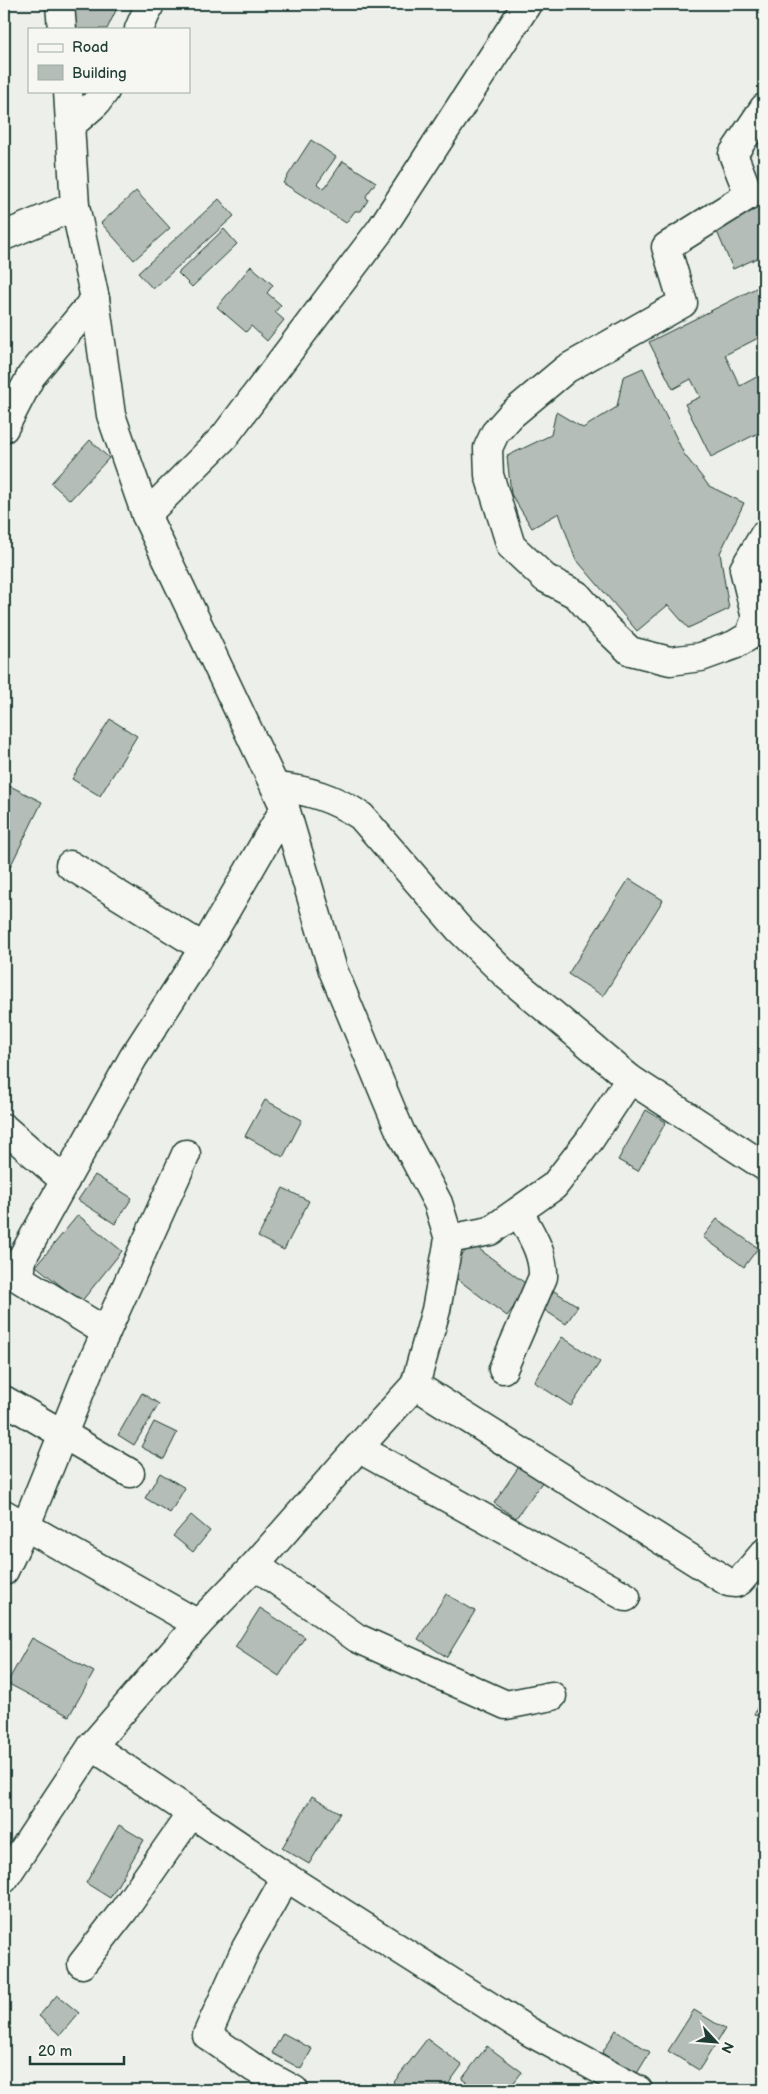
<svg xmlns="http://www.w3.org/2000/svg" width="768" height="2094" font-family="'Balsamiq Sans',sans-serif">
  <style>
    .building { fill: #b4bdb8; stroke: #1f3d34 }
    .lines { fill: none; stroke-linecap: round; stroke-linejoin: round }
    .street-casing { stroke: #1f3d34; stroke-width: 31 }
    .secondary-casing { stroke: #1f3d34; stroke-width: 31 }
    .street { stroke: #f6f6f2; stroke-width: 28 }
    .secondary { stroke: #f6f6f2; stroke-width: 28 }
  </style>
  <rect width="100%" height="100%" fill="#edefea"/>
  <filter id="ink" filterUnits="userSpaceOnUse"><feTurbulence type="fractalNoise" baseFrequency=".02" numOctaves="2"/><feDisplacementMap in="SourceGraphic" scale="10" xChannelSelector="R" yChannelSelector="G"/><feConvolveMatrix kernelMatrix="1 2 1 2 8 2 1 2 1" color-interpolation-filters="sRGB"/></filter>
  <g filter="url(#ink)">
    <g class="building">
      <polygon points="65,4 119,4 107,29 65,29"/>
      <polygon points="311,140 336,157 317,184 324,189 343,161 376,182 366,196 368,200 361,211 355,211 346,223 283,183"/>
      <polygon points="136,191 170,228 134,260 101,223"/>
      <polygon points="219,199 234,216 153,289 138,273"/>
      <polygon points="764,206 764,255 733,269 715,227"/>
      <polygon points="224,229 237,244 192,287 178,273"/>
      <polygon points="251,266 273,285 267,293 281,305 275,312 284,320 267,341 251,326 246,332 217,307"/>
      <polygon points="764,284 764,335 725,355 740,386 764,373 764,430 711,457 685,404 700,397 691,379 673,389 649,342"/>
      <polygon points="643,368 684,454 709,486 744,503 720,553 729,609 688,628 668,605 637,631 575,558 559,513 532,528 511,494 507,456 551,435 556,412 583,428 617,407 623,377"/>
      <polygon points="90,440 109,458 70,500 51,483"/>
      <polygon points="110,719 137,736 100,796 72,779"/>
      <polygon points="10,786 42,802 8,871 4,868 4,799"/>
      <polygon points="629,879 663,900 603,996 568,974"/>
      <polygon points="265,1100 302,1120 283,1157 245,1136"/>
      <polygon points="646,1110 666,1122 638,1171 618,1160"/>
      <polygon points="95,1175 132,1198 115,1224 78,1200"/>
      <polygon points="283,1188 309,1201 284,1250 258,1237"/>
      <polygon points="78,1215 122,1251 81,1302 36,1266"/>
      <polygon points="717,1219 758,1248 744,1267 703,1237"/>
      <polygon points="471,1243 529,1286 507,1316 449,1273"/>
      <polygon points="546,1286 578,1306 566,1324 535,1304"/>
      <polygon points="562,1337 600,1362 571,1406 534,1382"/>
      <polygon points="142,1393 159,1404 134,1445 118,1435"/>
      <polygon points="154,1422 177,1433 164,1459 141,1447"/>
      <polygon points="520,1465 543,1481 516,1518 494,1503"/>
      <polygon points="160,1473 185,1488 170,1513 145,1498"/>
      <polygon points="191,1515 210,1531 193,1552 173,1536"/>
      <polygon points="446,1594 475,1611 447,1657 418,1639"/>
      <polygon points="260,1608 305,1637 279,1676 235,1647"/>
      <polygon points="32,1638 94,1672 69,1716 7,1683"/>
      <polygon points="764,1694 764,1720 754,1714"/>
      <polygon points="312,1796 340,1813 309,1864 282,1848"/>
      <polygon points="119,1825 144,1840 110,1898 86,1883"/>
      <polygon points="57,1995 79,2013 60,2035 39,2016"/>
      <polygon points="694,2010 725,2029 699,2070 668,2051"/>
      <polygon points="616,2030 650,2052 636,2075 602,2053"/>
      <polygon points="283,2033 312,2049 301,2069 272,2053"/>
      <polygon points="427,2039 462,2065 444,2090 388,2090"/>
      <polygon points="487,2046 522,2072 508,2090 477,2090 462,2079"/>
    </g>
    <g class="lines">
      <defs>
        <g id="street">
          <polyline points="139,29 150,4"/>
          <polyline points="764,108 733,154 749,195 666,247 683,303 566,369 511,415 495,433 488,448 489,475 511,546 545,578 577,595 605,627 630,651 670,661 701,657 734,645 749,636 756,618 744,569 764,535"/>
          <polyline points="71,125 96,103 105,91"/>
          <polyline points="4,236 75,206"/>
          <polyline points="4,428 31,376 95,299"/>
          <polyline points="146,515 224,437 381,229 527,4"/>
          <path d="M276,787C309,790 333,798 361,816L460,930L506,975L630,1079L764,1166"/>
          <polyline points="70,865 204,948"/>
          <polyline points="4,1128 65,1181"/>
          <polyline points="449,1239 490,1231 554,1186 589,1141 630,1079"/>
          <polyline points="106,1332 20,1279 22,1258 133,1058 204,948 285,808"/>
          <path d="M503,1369L543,1277C544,1252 530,1233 519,1212"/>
          <polyline points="415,1385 728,1582 736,1583 740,1581 764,1553"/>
          <polyline points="4,1400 130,1473"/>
          <polyline points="358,1448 626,1597"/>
          <polyline points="4,1514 198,1624"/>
          <polyline points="255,1565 357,1638 506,1705 552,1696"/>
          <polyline points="4,1571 26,1525 88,1372 186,1154"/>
          <polyline points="92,1746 286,1877 530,2032 638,2090"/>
          <polyline points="286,1877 246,1948 207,2035 254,2068 294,2090"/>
          <polyline points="82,1964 124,1910 191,1814"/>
        </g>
        <g id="secondary">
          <polyline points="60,4 62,29"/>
          <polyline points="4,1879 92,1746 198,1624 255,1565 358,1448 415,1385 436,1310 449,1239 438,1203 400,1131 333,970 285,808 146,515 111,415 95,299 75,206 68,91"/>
        </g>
      </defs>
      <use href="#street" class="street-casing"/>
      <use href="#secondary" class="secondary-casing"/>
      <use href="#street" class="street"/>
      <use href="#secondary" class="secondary"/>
    </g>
  </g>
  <rect width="768" height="2094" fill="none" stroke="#f6f6f2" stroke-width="20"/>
  <rect x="10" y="10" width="748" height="2074" fill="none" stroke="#1f3d34" stroke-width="2" filter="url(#ink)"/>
  <rect x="28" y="28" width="162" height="65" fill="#f6f6f2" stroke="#a0aca6"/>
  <rect x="38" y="44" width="25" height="8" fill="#f6f6f2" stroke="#a0aca6"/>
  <text x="72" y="52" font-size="15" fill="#1f3d34">Road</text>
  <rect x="38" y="65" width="25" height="15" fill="#b4bdb8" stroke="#a0aca6"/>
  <text x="72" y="78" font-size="15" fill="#1f3d34">Building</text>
  <g transform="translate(716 2042) rotate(116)" stroke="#f6f6f2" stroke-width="4" paint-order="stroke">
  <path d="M0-4L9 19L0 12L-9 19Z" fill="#1f3d34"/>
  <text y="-8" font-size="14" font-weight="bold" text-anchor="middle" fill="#1f3d34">N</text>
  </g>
  <path d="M30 2056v8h94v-8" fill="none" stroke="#1f3d34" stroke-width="2.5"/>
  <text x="38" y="2056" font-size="15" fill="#1f3d34" stroke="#f6f6f2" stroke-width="4" paint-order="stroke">20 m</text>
</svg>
